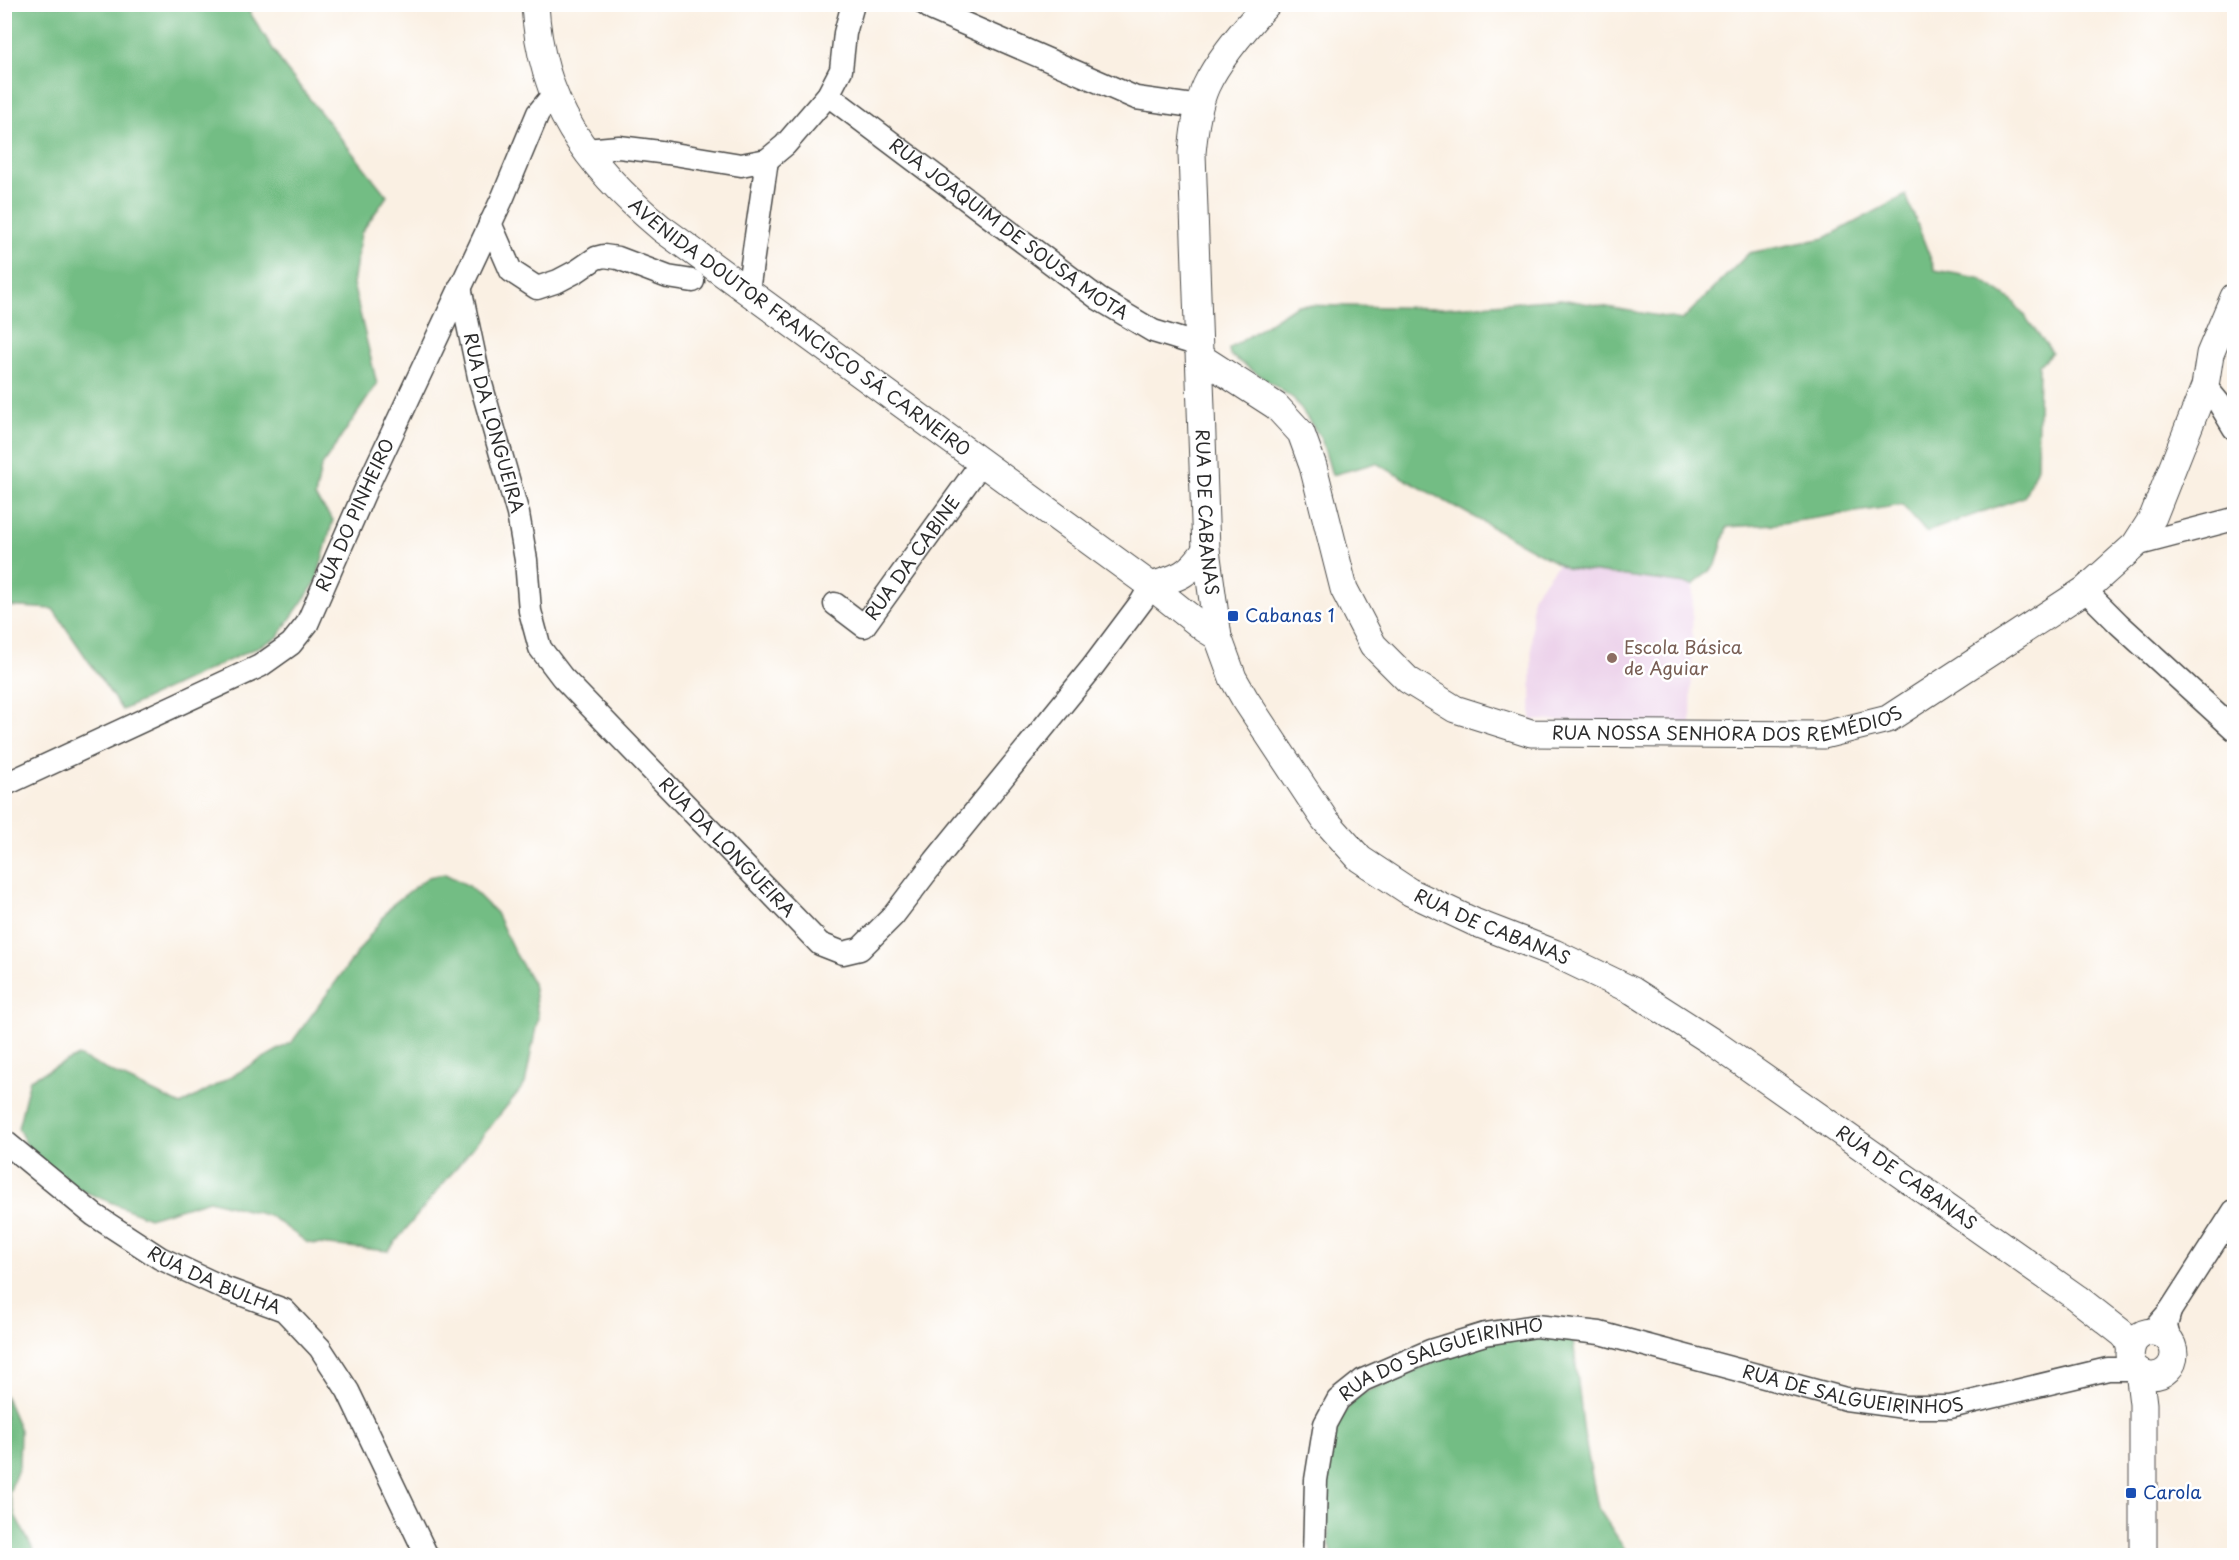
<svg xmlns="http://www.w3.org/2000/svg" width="2239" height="1560" font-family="'Playpen Sans',sans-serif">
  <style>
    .built { fill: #ecd1ea }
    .forest { fill: #73bd84; stroke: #4f7458; stroke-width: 1.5 }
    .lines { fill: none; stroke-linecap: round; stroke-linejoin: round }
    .minor-casing { stroke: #4a4947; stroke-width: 25 }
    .tertiary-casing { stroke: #4a4947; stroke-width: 29 }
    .minor { stroke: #fff; stroke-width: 22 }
    .tertiary { stroke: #fff; stroke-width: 27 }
    .transit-dot { fill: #1a4fb4; stroke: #fff; stroke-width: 2 }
    .education-dot { fill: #8d6e63; stroke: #fff; stroke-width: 2 }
    .labels { text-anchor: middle; stroke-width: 5; stroke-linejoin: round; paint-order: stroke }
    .street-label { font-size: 18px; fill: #2b2b2b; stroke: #fff }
    .transit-label { font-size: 18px; fill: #164399; stroke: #fff; text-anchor: start }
    .education-label { font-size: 18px; fill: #785e54; stroke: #fff; text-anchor: start }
  </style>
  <rect width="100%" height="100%" fill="#fff"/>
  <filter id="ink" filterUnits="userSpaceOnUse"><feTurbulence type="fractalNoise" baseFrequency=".0167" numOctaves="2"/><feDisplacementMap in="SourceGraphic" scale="12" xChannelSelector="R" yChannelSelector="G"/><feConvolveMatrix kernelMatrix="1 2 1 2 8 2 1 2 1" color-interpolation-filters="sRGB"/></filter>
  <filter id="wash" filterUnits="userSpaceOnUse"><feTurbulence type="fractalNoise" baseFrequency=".008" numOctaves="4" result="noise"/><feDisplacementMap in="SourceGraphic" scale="24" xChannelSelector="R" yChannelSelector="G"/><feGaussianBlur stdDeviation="1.35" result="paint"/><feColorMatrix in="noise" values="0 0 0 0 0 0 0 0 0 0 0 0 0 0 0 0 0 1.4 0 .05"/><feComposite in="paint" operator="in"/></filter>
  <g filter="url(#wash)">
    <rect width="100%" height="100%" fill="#faf0e3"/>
    <polygon class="built" points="1558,564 1566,568 1693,585 1691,724 1531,720 1532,597"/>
    <g class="forest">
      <polygon points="4,5 245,5 285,68 387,196 361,233 353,284 377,384 321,467 315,497 333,520 316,582 277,638 122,710 53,609 5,606"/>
      <polygon points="1906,195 1935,270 1979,278 2013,301 2052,352 2039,365 2037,467 2024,497 1926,532 1902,505 1776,524 1727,527 1716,565 1693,585 1566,568 1376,463 1332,475 1321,438 1294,399 1230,355 1229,349 1297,305 1440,308 1561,299 1682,320 1749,253 1825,238"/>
      <polygon points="445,874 469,886 496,913 515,953 533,983 538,1017 525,1084 388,1251 308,1243 270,1216 209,1200 149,1218 41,1174 18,1128 30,1079 78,1056 181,1105 292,1042 392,905 428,877"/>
      <polygon points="1543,1322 1572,1330 1584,1435 1598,1508 1629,1555 1331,1556 1326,1505 1332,1427 1359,1395 1441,1359"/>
      <polygon points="5,1395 20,1430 19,1466 9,1493 16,1517 36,1555 5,1555"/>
    </g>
  </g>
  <g filter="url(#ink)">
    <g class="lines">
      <defs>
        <g id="minor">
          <polyline points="925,4 933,10 1136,98 1200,107"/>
          <path id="s1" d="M828,95L1099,299L1153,331L1199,345"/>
          <polyline points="585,150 619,147 668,153 741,165 767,160 785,145 828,95 841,70 845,33 853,4"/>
          <polyline points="490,223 511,271 537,288 558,281 577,271 596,258 604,256 618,258 668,277 693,281"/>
          <path id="s2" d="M460,287L479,377L518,514L526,560L530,611L540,648L562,677L820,944L843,953L860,949L893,916L935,861L1091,669L1142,601L1151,586"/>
          <polyline points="748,291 767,160"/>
          <polyline points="2205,386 2219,403 2234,428"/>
          <polyline points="2135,545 2234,519"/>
          <polyline points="2085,590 2119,624 2234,729"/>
          <path id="s3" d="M835,604L864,626L982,462"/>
          <path id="s4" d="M4,785L260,666L291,644L307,624L366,489L503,197L538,113L553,95"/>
          <path id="s5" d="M4,1141L94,1215L160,1258L224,1288L284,1310L320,1348L348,1391L427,1556"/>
          <polyline points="2170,1311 2166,1326 2170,1342"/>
          <polyline points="2144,1334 2156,1327 2170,1311 2234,1211"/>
          <path id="s6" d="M1314,1556L1316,1480L1325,1424L1338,1400L1363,1380L1430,1351L1485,1334L1536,1326L1600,1333L1846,1399L1904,1407H1950L2108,1369H2136"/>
        </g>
        <g id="tertiary">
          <path id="s7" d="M535,4C540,103 587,166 661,228L1151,586L1205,629L1218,637"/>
          <path id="s8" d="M1267,4C1246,27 1219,58 1206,86C1197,106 1194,131 1192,153L1206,550L1218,637L1233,678L1245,699L1325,820L1360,859L1410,892L1474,922L1554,953L1633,991L1714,1043L2077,1298L2123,1334L2128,1340L2131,1350"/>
          <path id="s9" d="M1200,357L1276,406L1301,433L1313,466L1344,589L1373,645L1408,680L1455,709L1531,733L1824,735L1888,719L2085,590L2135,545L2153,517L2205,386L2210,354L2234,297"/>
          <path d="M1151,586C1180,577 1188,575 1206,550"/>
          <circle cx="2152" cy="1354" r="22"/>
          <polyline points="2139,1371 2143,1404 2143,1556"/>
        </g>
      </defs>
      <use href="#minor" class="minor-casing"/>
      <use href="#tertiary" class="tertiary-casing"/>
      <use href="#minor" class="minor"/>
      <use href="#tertiary" class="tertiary"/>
    </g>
  </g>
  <g class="transit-dot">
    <rect x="1227" y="610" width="12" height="12" rx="3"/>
    <rect x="2125" y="1487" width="12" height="12" rx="3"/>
  </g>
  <circle class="education-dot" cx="1612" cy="658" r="6"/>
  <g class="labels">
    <g class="street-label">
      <text dy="6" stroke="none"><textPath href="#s1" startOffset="225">RUA JOAQUIM DE SOUSA MOTA</textPath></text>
      <text dy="6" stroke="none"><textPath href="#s7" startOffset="436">AVENIDA DOUTOR FRANCISCO SÁ CARNEIRO</textPath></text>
      <text dy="6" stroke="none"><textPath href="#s2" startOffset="140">RUA DA LONGUEIRA</textPath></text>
      <text dy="6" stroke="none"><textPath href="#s8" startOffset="531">RUA DE CABANAS</textPath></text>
      <text dy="6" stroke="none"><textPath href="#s4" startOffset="465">RUA DO PINHEIRO</textPath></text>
      <text dy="6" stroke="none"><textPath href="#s3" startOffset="120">RUA DA CABINE</textPath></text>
      <text dy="6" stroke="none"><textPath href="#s9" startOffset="734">RUA NOSSA SENHORA DOS REMÉDIOS</textPath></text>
      <text dy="6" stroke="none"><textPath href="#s2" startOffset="644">RUA DA LONGUEIRA</textPath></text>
      <text dy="6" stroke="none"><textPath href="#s8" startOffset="1071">RUA DE CABANAS</textPath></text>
      <text dy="6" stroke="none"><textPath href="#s8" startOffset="1557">RUA DE CABANAS</textPath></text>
      <text dy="6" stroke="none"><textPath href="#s5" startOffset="254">RUA DA BULHA</textPath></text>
      <text dy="6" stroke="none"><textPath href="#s6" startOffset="273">RUA DO SALGUEIRINHO</textPath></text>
      <text dy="6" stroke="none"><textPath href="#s6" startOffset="699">RUA DE SALGUEIRINHOS</textPath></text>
    </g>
    <g class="transit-label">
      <text x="1245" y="622">Cabanas 1</text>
      <text x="2143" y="1499">Carola</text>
    </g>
    <g class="education-label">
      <text x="1624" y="654">Escola Básica<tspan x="1624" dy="21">de Aguiar</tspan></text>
    </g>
  </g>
  <rect width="2239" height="1560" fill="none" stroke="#fff" stroke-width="24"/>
</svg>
